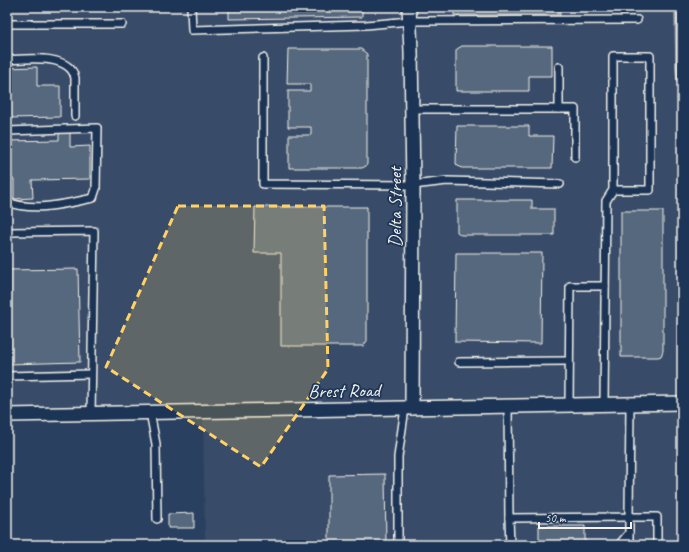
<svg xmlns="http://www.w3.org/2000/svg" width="689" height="552" font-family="Caveat,sans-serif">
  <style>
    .built { fill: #374c69 }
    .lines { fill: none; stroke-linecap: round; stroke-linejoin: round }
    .stream { stroke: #a1a8b0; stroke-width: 3.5 }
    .building { fill: #56677d; stroke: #f4f1e8 }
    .service-casing { stroke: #f4f1e8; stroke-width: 10 }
    .minor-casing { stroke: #f4f1e8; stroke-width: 16 }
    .service { stroke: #1d3557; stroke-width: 7 }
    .minor { stroke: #1d3557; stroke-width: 13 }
    .marked { fill: #ffd166; fill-opacity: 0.2; stroke: #ffd166; stroke-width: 3; stroke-dasharray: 8 5; stroke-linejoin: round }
    .labels { text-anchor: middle; stroke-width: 3.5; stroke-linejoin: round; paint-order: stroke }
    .street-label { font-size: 19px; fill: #f4f1e8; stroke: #1d3557 }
  </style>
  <rect width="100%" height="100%" fill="#2a4060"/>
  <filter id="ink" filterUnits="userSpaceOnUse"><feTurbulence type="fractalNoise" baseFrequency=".025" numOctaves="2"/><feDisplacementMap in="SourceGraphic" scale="8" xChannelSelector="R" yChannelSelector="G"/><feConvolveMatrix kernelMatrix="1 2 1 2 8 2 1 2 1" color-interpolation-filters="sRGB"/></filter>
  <g filter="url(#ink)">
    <polygon class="built" points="7,7 682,7 682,545 205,545 203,407 7,410"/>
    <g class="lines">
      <polyline class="stream" points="676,7 677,67 678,81 682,85"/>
    </g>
    <g class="building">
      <polygon points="229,7 362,7 362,17 229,19"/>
      <rect x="454" y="7" width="106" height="8"/>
      <polygon points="462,46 552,46 552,76 529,76 529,91 456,91 456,51 457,49"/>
      <polygon points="288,49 361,49 367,54 367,164 366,166 362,168 289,168 289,135 311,135 311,127 288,127 288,91 310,91 310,84 287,84"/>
      <polygon points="37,67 37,86 60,86 60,117 7,118 7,68"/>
      <polygon points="457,126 529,126 529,136 553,136 552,168 462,168 459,167 456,164"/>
      <polygon points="59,131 70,131 70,147 90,146 90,179 32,180 33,198 14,199 14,179 7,179 7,141 59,140"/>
      <polygon points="457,200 532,200 532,209 554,209 554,235 461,235 457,232"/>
      <polygon points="255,207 367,207 367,341 363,346 281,346 281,253 254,253"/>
      <polygon points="621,211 663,211 663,351 661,356 658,357 621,357"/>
      <polygon points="456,253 542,253 541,343 455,342"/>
      <polygon points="78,269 80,362 7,364 7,270"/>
      <polygon points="680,470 682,470 682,545 681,545"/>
      <polygon points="385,474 386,545 329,545 329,475"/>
      <polygon points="194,513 194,528 168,528 168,514"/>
      <rect x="539" y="526" width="46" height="19"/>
    </g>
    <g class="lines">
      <defs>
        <g id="service">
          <polyline points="191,7 192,30 366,25 410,21 637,20"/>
          <polyline points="7,24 122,24"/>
          <polyline points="263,58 263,184 413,185 447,181 560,184"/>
          <path d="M7,60C26,59 70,53 75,78V116"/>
          <polyline points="412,109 575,109 575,157"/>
          <polyline points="559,109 559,67"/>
          <path d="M7,131L97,128L96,189L93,198C66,204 34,212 7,202"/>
          <polyline points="7,232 94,231 91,414"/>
          <polyline points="459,362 569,361"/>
          <polyline points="7,376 91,374"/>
          <polyline points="604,404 606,201 613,190 650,190 650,56 613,56 613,190"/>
          <polyline points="569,405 570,286 605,286"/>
          <polyline points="508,406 509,518 629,517 630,404"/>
          <polyline points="150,412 156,444 157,519"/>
          <polyline points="509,518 510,545"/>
          <polyline points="398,545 398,457 405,408"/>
          <polyline points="619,545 629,533"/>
          <polyline points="629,545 629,517 657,517 657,545"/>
        </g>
        <g id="minor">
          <polyline points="409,7 411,51 413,185 412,408"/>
          <polyline points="7,415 682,403"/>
        </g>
      </defs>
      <use href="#service" class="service-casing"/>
      <use href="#minor" class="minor-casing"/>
      <use href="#service" class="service"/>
      <use href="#minor" class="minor"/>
    </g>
  </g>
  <path class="marked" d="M178,206H324L328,369L261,467L106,367Z"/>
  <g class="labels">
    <g class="street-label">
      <text transform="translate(394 207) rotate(-90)" y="7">Delta Street</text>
      <text transform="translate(344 390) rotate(-1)" y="7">Brest Road</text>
    </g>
  </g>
  <rect width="689" height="552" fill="none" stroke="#1d3557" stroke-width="24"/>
  <rect x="12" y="12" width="665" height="528" fill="none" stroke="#f4f1e8" stroke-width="1.5" filter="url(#ink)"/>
  <path d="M539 522v6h92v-6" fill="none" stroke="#f4f1e8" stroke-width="2"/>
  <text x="545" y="522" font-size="12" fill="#f4f1e8" stroke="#1d3557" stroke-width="3" paint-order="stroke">50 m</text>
</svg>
